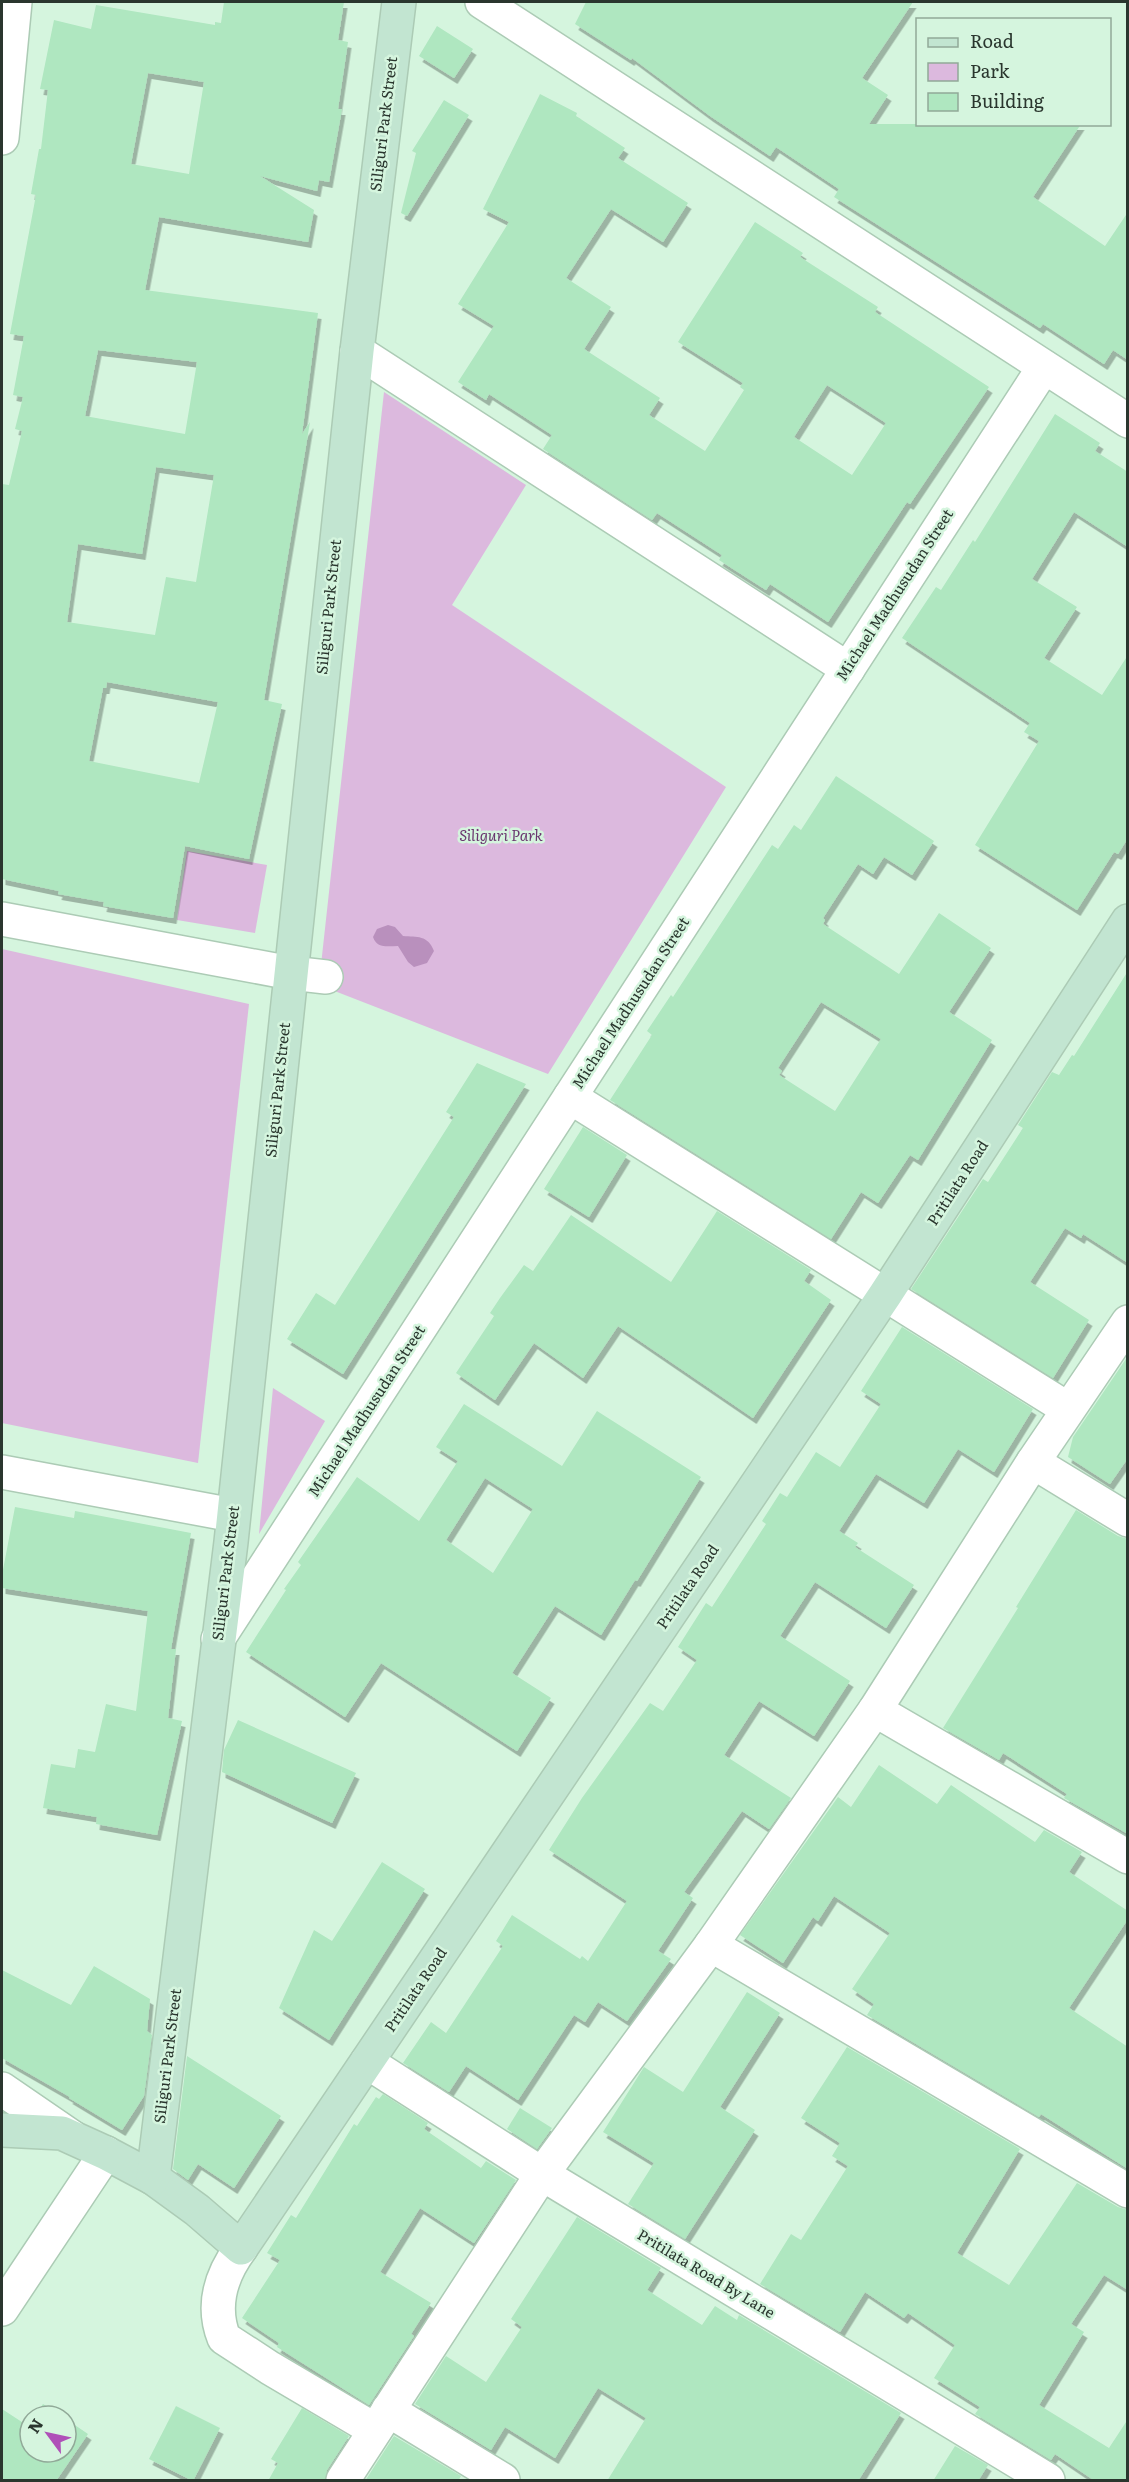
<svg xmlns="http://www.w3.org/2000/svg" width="1129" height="2482" font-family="Literata,serif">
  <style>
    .green { fill: #dcb9de }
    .water { fill: #b990bd }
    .building { fill: #afe7c0; fill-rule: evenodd; filter: url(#shadow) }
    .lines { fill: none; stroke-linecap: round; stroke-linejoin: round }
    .street-casing { stroke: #accbb5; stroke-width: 36 }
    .secondary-casing { stroke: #accbb5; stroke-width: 36 }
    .street { stroke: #fff; stroke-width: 33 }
    .secondary { stroke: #c2e5d1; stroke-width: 33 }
    .labels { text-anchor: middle; stroke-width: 5; stroke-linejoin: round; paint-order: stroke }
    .street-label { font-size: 15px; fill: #2a362e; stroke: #d5f5de }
    .park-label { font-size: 15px; font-style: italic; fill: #6a366f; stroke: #d5f5de }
  </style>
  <defs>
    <filter id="shadow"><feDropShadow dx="3.5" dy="6" stdDeviation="0" flood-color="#0004"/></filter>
  </defs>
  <rect width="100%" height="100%" fill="#d5f5de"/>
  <g class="green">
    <polygon points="384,392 526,485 452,605 726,787 548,1074 332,990 321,965"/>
    <polygon points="187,851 267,865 255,933 177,920"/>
    <polygon points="2,949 249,1004 198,1463 2,1423"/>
    <polygon points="273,1388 325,1421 259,1534"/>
  </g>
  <path class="water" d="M388,925L395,927L403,936C417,937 428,935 434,951L427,963L414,967L408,962L398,946C388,946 377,949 373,937L377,929Z"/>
  <g class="building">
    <path d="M224,2H344L338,40L348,42L338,109H342L329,182L319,180L317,191L260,176L314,210L308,242L159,217L145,290L318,313L302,434L310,422L264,700L282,704L249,859L185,846L173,918L103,906L104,902L58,894L59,891L2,879V484L9,485L22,431L15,429L23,397L13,395L24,336L10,334L36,195L31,194L39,149H41L48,90L40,89L54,20L91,29L96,5L215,25V22L221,23ZM148,73L204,82L189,174L131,164ZM98,350L197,362L185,434L85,416ZM156,467L214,475L196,582L166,577L155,635L67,622L78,544L142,554ZM107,682L218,702L199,783L89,761L103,688H106Z"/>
    <polygon points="586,2 913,2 862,78 888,95 869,124 1081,124 1033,197 1105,246 1128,212 1128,360 1113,350 1104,364 1043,324 1040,328 834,197 839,189 776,147 770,156 710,116 632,58 631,60 575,24"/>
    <polygon points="437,26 473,49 454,78 419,56"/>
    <path d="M540,94L577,113L576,116L625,148L618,158L688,203L663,242L611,209L566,278L611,307L584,349L660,398L649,415L705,451L744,390L740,387L743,383L678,342L755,222L803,253L800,257L878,307L875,312L989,387L910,504L907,502L828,622L770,584L766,590L719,560L722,555L657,513L652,520L543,449L552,435L489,394L486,400L458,382L494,326L458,304L509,222L483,209ZM827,385L886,423L852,475L794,437Z"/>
    <polygon points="444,100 469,115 407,216 401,213 416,153 412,151"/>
    <polygon points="1055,414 1100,443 1095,451 1128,472 1128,547 1074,512 1032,579 1077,607 1044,658 1102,695 1128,655 1128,838 1118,854 1114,852 1077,910 975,845 1039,741 1024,732 1030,723 902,638 936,587 941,590 973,540 975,542"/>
    <path d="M836,776L934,841L912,875L884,857L873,874L858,864L823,918L825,920L823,924L899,974L939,913L991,948L949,1012L992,1040L918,1160L910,1155L878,1203L861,1192L831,1239L610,1100L652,1035L647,1031L671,995L673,997L772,845L778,849L794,825L801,830ZM821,1002L881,1039L835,1111L779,1075L782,1071L778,1068Z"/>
    <polygon points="1128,971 1128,1263 1083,1234 1081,1238 1065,1228 1030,1282 1089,1320 1053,1378 911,1289 983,1179 988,1182 1023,1128 1018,1125 1052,1072 1059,1075 1072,1055 1074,1056"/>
    <polygon points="477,1063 526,1084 343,1374 287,1339 316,1293 335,1305 454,1117 446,1112"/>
    <polygon points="583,1127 627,1155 589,1217 544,1189"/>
    <polygon points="717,1211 811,1270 804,1281 831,1300 753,1418 618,1326 583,1378 534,1343 495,1400 456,1373 494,1316 490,1313 500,1298 524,1265 533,1271 571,1215 671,1282"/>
    <polygon points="902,1327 1033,1409 994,1472 958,1449 924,1503 876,1474 839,1531 858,1543 855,1547 914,1585 886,1628 815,1582 780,1636 850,1681 814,1736 759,1701 724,1755 791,1798 769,1829 742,1811 684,1892 693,1898 658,1951 671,1959 627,2021 598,2002 585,2022 574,2015 518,2100 466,2066 449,2092 403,2063 431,2022 446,2033 503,1946 496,1941 512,1915 580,1959 582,1956 588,1961 627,1901 549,1850 582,1798 650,1703 663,1711 697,1660 678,1647 706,1603 712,1607 766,1524 762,1521 780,1493 787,1497 816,1452 840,1467 881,1404 861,1391"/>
    <polygon points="1128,1356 1128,1458 1110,1484 1068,1457 1073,1437"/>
    <path d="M464,1404L562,1466L597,1411L701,1477L637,1581L635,1580L601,1635L555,1606L512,1673L551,1698L517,1751L381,1663L345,1717L246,1652L286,1590L284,1589L301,1565L298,1562L357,1477L419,1521L458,1461L436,1447ZM485,1478L533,1509L493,1573L446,1540Z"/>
    <polygon points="15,1507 74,1518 75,1511 191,1533 171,1649 176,1649 168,1718 182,1721 157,1835 96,1824 97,1817 43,1808 51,1764 75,1768 78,1749 95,1752 106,1704 136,1711 148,1611 2,1588 2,1575"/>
    <polygon points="1076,1510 1118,1536 1128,1539 1128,1834 1064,1798 1067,1794 1003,1753 999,1760 943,1728 1018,1608 1016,1607"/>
    <polygon points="238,1720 356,1773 332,1823 222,1772 224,1750"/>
    <polygon points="879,1765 937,1804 951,1785 1035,1842 1044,1830 1082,1852 1069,1872 1128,1911 1128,1919 1069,2008 1128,2047 1128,2169 1041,2114 1039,2117 867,2015 874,2004 852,1989 890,1933 834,1896 818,1921 813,1917 783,1963 740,1935 838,1797 851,1807"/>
    <polygon points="382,1862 425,1889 329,2040 279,2008 314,1930 332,1941"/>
    <polygon points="94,1966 150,1999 147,2031 152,2035 144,2096 122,2130 69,2098 70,2097 2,2058 2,1970 71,2005"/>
    <polygon points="747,1992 780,2013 720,2107 755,2130 685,2239 628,2204 654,2163 603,2132 644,2067 683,2092"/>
    <polygon points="847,2047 1020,2149 957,2253 1009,2285 1077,2183 1118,2207 1128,2210 1128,2290 1104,2275 1071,2324 1084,2332 1039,2405 1109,2448 1128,2419 1128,2481 1095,2481 1055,2454 1051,2460 975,2414 980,2407 934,2378 955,2345 908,2313 904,2318 865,2292 840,2332 760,2284 791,2234 801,2240 848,2166 832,2156 840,2143 801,2118"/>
    <polygon points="187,2056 281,2116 234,2188 198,2164 188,2180 173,2169"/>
    <polygon points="383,2094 428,2123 424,2129 481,2168 486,2161 516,2180 474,2243 420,2208 380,2272 431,2303 411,2334 414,2336 369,2405 277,2347 279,2343 242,2318 280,2260 267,2253 291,2215 296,2218 354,2124 357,2126 376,2097 379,2099"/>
    <polygon points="520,2108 552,2128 537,2149 507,2129"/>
    <polygon points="577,2217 661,2268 647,2290 702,2325 715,2306 737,2320 739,2315 901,2413 858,2481 607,2481 646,2418 598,2388 555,2458 505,2427 491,2450 415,2404 446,2356 486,2382 522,2327 511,2319"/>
    <polygon points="43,2404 62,2416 35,2416"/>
    <polygon points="176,2406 220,2428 193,2481 149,2459"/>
    <polygon points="302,2408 349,2436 327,2470 325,2481 268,2481 278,2463 271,2459"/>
    <polygon points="2,2409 28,2426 30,2423 30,2452 66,2452 66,2419 88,2434 56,2481 2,2481"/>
    <polygon points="394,2436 461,2476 458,2481 365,2481"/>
    <polygon points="955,2446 988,2465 978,2481 933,2481"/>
  </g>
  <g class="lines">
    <defs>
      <g id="street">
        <polyline points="482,2 1128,421"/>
        <polyline points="2,138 15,2"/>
        <polyline points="357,351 848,669"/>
        <polyline points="2,919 291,973 326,977"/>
        <polyline points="570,1097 1068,1409"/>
        <polyline points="1033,1462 1128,1520"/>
        <polyline points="2,1472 233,1515"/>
        <polyline points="218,1639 1044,367"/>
        <polyline points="875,1710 1128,1857"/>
        <polyline points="711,1945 1128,2191"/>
        <polyline points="367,2062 542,2174 1048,2480"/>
        <polyline points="2,2089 72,2137"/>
        <path d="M241,2248C221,2275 211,2305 224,2338L270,2368L375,2430"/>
        <polyline points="2,2309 106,2153"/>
        <polyline points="388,2410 503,2480"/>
        <polyline points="343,2480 542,2174 711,1945 875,1710 1033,1462 1128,1322"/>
      </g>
      <g id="secondary">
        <polyline points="2,2130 62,2133 106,2153 153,2178 197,2210 241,2248 885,1295 1128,921"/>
        <polyline points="153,2178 231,1542 357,351 399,2"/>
      </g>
    </defs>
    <use href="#street" class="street-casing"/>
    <use href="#secondary" class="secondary-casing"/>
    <use href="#street" class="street"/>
    <use href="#secondary" class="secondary"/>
  </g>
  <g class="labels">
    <g class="street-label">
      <text transform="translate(384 124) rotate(-83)" y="5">Siliguri Park Street</text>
      <text transform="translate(895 595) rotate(-57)" y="5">Michael Madhusudan Street</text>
      <text transform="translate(329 607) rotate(-84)" y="5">Siliguri Park Street</text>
      <text transform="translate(631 1003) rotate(-57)" y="5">Michael Madhusudan Street</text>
      <text transform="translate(278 1090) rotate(-84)" y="5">Siliguri Park Street</text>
      <text transform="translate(958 1183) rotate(-57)" y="5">Pritilata Road</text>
      <text transform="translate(367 1411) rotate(-57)" y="5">Michael Madhusudan Street</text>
      <text transform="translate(226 1573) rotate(-83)" y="5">Siliguri Park Street</text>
      <text transform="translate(688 1587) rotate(-56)" y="5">Pritilata Road</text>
      <text transform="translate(416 1990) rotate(-56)" y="5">Pritilata Road</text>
      <text transform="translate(168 2056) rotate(-83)" y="5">Siliguri Park Street</text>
      <text transform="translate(706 2274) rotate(31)" y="5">Pritilata Road By Lane</text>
    </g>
    <g class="park-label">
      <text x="501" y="841">Siliguri Park</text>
    </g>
  </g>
  <rect width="1129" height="2482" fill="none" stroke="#2a362e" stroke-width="6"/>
  <rect x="916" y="18" width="195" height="108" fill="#d5f5de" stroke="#91a998" stroke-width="1.5"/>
  <rect x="928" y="38" width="30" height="9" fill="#c2e5d1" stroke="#91a998" stroke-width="1.5"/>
  <text x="970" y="48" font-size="18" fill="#2a362e">Road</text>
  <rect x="928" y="63" width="30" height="18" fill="#dcb9de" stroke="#91a998" stroke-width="1.5"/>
  <text x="970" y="78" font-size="18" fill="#2a362e">Park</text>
  <rect x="928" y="93" width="30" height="18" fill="#afe7c0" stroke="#91a998" stroke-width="1.5"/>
  <text x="970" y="108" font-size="18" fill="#2a362e">Building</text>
  <g transform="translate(48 2434) rotate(303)"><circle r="28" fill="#d5f5de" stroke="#91a998" stroke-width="1.5"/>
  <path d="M0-4.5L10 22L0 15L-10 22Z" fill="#af50b8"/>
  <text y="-9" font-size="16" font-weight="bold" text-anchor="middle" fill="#2a362e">N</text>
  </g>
</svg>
